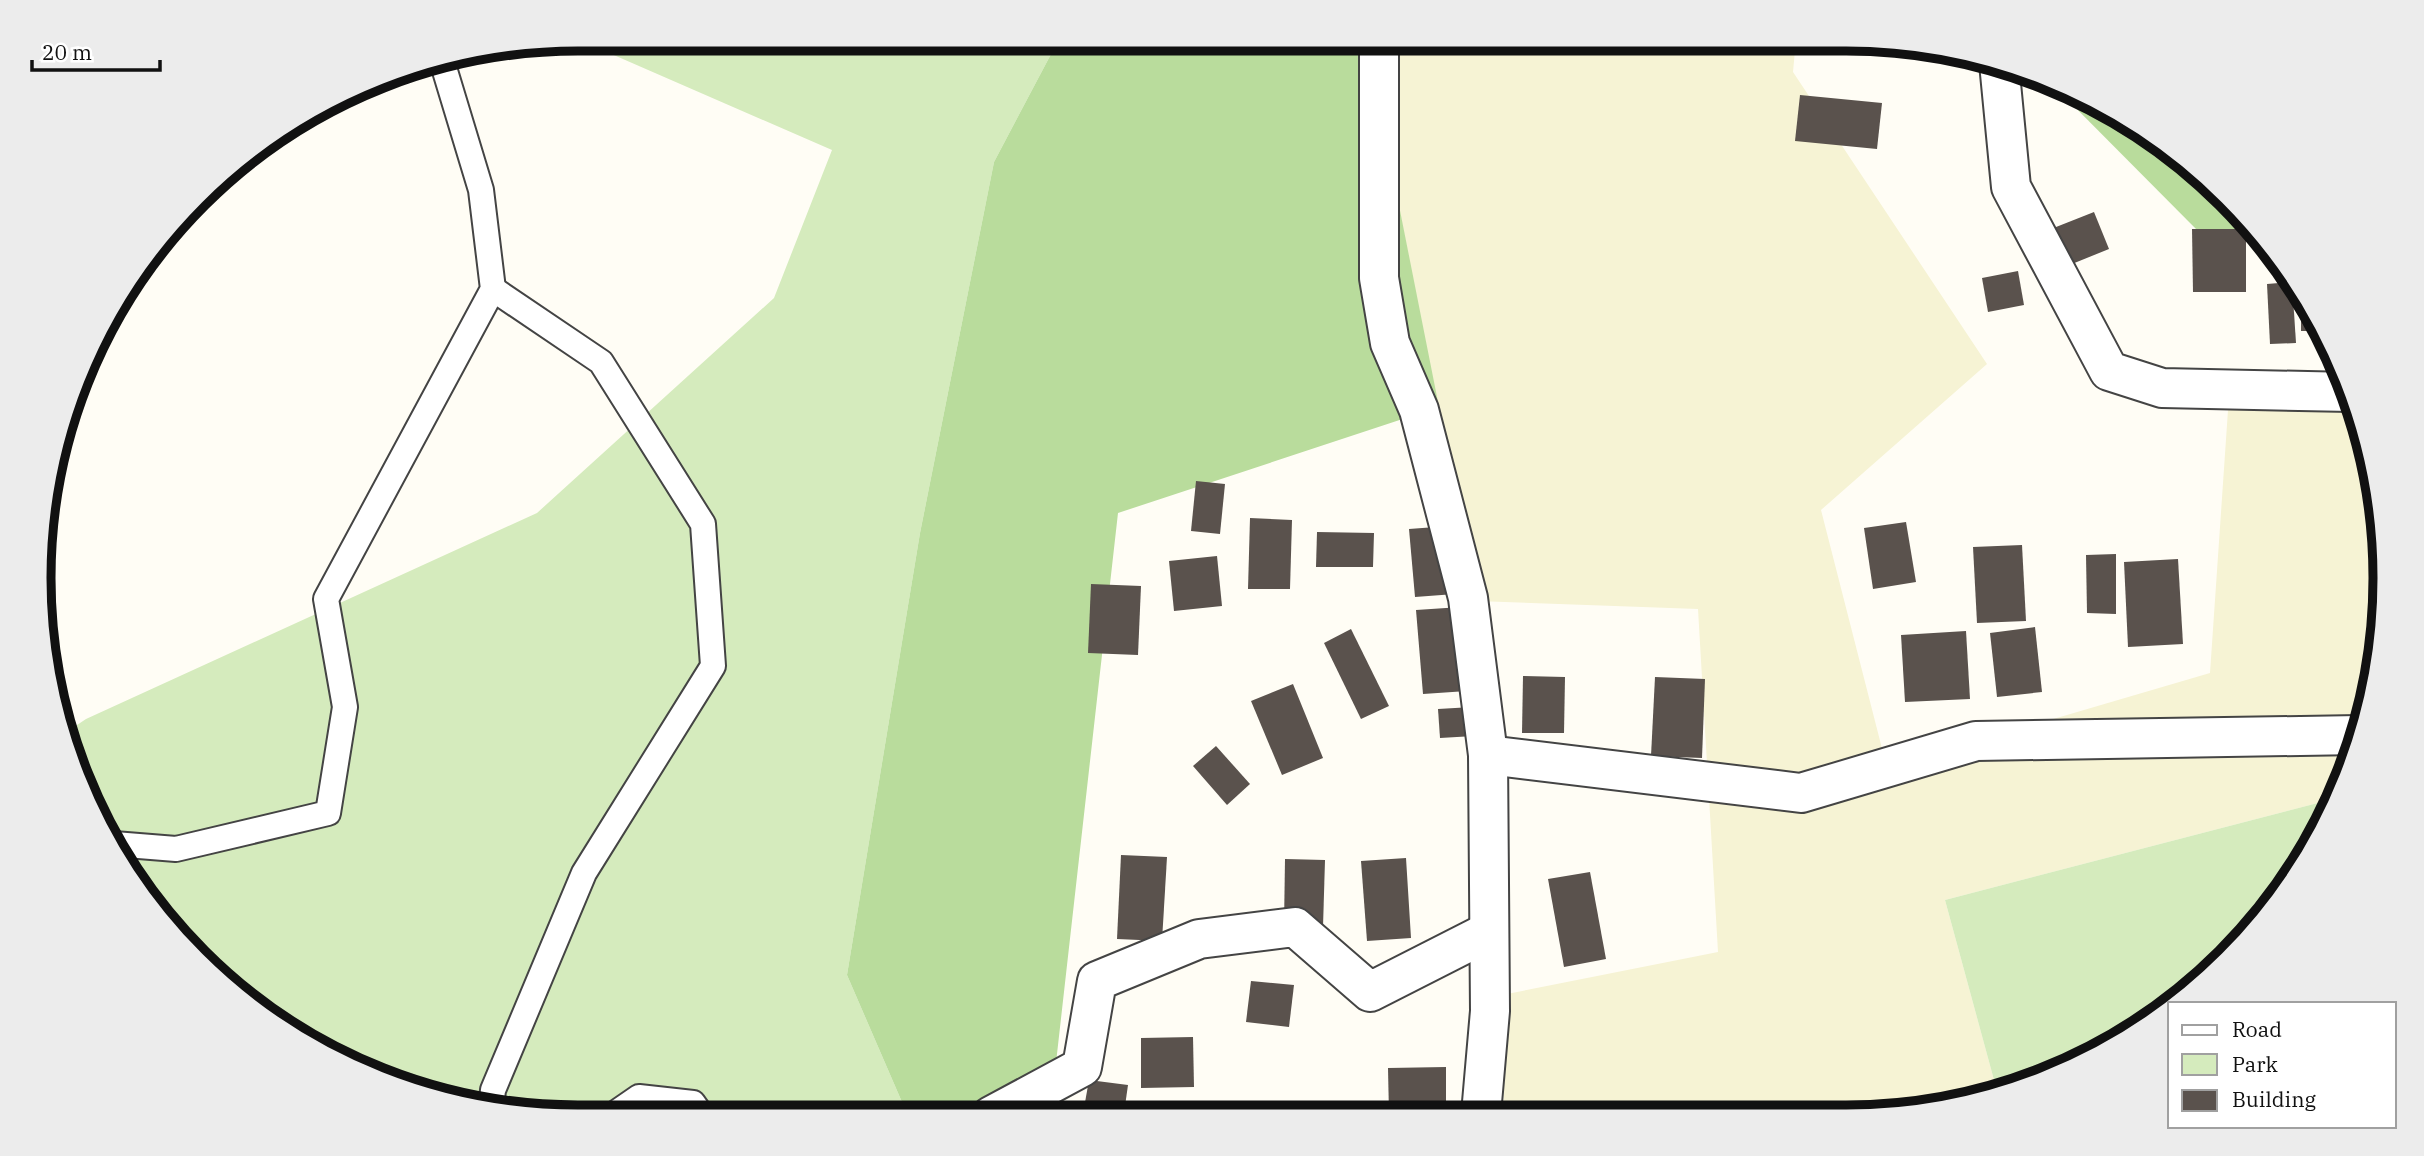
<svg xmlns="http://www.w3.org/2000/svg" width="2424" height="1156" font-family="'IBM Plex Serif',serif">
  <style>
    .farmland { fill: #f6f3d4 }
    .green { fill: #d5ebbd }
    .forest { fill: #b9dc9c }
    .building { fill: #5a524d }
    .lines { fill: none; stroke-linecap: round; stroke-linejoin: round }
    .service-casing { stroke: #444; stroke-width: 28 }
    .minor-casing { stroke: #444; stroke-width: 42 }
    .service { stroke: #fff; stroke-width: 24 }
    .minor { stroke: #fff; stroke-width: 38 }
    .rim { fill: none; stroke: #111; stroke-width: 9 }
  </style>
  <rect width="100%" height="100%" fill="#fffdf5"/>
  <polygon class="farmland" points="1366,39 1796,39 1793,72 1987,364 1821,510 1887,768 2210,673 2230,381 2348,385 2375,473 2385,578 2375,684 2344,785 2337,798 1945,900 1997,1091 1917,1113 1503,1114 1507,994 1718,952 1698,609 1476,601"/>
  <g class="green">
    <polygon points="577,39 1059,39 994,162 920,533 847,975 908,1116 578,1117 472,1107 371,1076 279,1027 197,960 94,817 68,731 86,719 537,513 774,298 832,150"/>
    <polygon points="2337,798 2274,906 2177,1004 2170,1004 2170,1008 2053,1076 1997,1091 1945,900"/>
  </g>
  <g class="forest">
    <polygon points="1059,39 1366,39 1439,407 1118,513 1050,1116 908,1116 847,975 920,533 994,162"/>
    <polygon points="2046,78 2146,130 2228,197 2260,236 2200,233"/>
  </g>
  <g class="building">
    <polygon points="1800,95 1882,103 1877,149 1795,141"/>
    <polygon points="2094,212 2109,249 2067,266 2051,229"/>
    <polygon points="2192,229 2246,229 2246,292 2193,292"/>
    <polygon points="2018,271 2024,305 1988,312 1982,278"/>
    <polygon points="2292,282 2296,343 2270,344 2267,284"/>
    <polygon points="2301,290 2302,291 2323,331 2301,331"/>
    <polygon points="1196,481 1225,484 1220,534 1191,531"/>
    <polygon points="1250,518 1292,520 1290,589 1248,589"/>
    <polygon points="1906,522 1916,582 1873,589 1864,528"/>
    <polygon points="1449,526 1455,594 1415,597 1409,529"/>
    <polygon points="1317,532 1374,533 1373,567 1316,567"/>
    <polygon points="2022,545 2026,621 1977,623 1973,547"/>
    <polygon points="2116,554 2116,614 2087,613 2086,555"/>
    <polygon points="1217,556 1222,606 1174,611 1169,561"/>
    <polygon points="2178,559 2183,644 2128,647 2124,562"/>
    <polygon points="1091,584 1141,586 1138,655 1088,653"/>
    <polygon points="1461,607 1467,691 1423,694 1416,610"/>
    <polygon points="2035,627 2042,692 1997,697 1990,633"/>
    <polygon points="1351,629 1389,706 1361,719 1324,643"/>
    <polygon points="1966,631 1970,699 1905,702 1901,635"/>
    <polygon points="1523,676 1565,677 1564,733 1522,733"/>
    <polygon points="1655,677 1705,679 1702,758 1651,756"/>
    <polygon points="1293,684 1323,758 1282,775 1251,701"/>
    <polygon points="1472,707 1474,736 1440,738 1438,709"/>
    <polygon points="1216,746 1250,784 1227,805 1193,766"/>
    <polygon points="1121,855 1167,857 1162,941 1117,939"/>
    <polygon points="1406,858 1411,938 1367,941 1361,861"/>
    <polygon points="1285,859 1325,860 1323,927 1284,926"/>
    <polygon points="1590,872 1606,959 1564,967 1548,879"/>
    <polygon points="1251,981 1294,985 1289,1027 1246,1022"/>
    <polygon points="1193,1037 1194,1087 1141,1088 1141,1038"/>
    <polygon points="1446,1067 1446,1114 1389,1115 1388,1068"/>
    <polygon points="1089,1080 1128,1085 1124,1113 1084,1108"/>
    <polygon points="1254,1104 1312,1112 1312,1115 1252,1115"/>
  </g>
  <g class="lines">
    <defs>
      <g id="service">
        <polyline points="114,844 176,849 328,813 345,707 326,599 493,289 481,190 442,61"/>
        <polyline points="491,1109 493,1090 584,873 713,666 703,524 601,362 493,289"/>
        <polyline points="610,1117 639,1097 693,1103 703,1117"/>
      </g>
      <g id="minor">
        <polyline points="1379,39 1379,278 1390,343 1419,410 1468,598 1488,755 1490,1011 1481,1114"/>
        <polyline points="1999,63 2011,187 2109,371 2162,388 2351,392"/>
        <polyline points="1488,755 1801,793 1976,741 2359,735"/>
        <polyline points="991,1116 1082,1067 1097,981 1199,939 1295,927 1370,992 1488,932"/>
      </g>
    </defs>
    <use href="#service" class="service-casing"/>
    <use href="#minor" class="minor-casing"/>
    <use href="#service" class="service"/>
    <use href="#minor" class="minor"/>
  </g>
  <path d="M0 0H2424V1156H0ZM578 51H1846A527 527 0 0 1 2373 578V578A527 527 0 0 1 1846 1105H578A527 527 0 0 1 51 578V578A527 527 0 0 1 578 51Z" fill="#ececec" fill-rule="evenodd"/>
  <path class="rim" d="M578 51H1846A527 527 0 0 1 2373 578V578A527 527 0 0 1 1846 1105H578A527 527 0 0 1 51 578V578A527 527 0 0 1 578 51Z"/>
  <rect x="2168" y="1002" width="228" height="126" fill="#ffffff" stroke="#a0a0a0" stroke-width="2"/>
  <rect x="2182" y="1025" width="35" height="10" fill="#ffffff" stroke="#a0a0a0" stroke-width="2"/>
  <text x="2232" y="1037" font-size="21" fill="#111111">Road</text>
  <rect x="2182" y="1054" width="35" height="21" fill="#d5ebbd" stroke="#a0a0a0" stroke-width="2"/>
  <text x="2232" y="1072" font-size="21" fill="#111111">Park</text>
  <rect x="2182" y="1090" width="35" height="21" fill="#5a524d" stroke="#a0a0a0" stroke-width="2"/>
  <text x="2232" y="1107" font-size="21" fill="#111111">Building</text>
  <path d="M32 60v10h128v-10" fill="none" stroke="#111111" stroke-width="3.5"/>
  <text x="42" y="60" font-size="21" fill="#111111" stroke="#ffffff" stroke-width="5" paint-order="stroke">20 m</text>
</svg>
